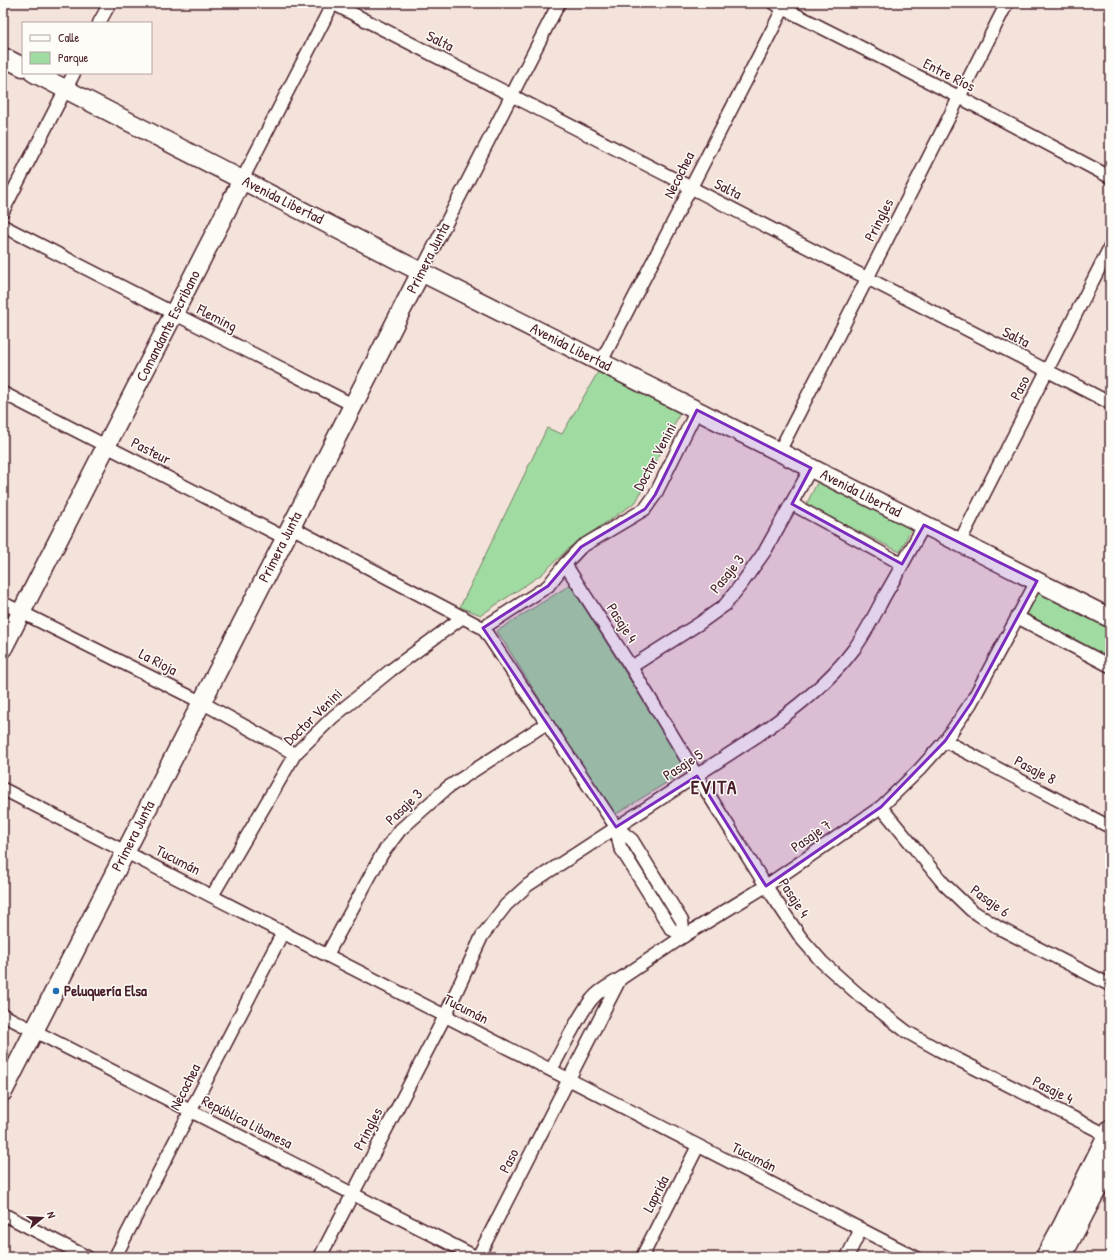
<svg xmlns="http://www.w3.org/2000/svg" width="1113" height="1260" font-family="'Patrick Hand',sans-serif">
  <style>
    .green { fill: #a0dba1; stroke: #757d66 }
    .lines { fill: none; stroke-linecap: round; stroke-linejoin: round }
    .minor-casing { stroke: #4a1f2b; stroke-width: 15 }
    .secondary-casing { stroke: #4a1f2b; stroke-width: 21 }
    .minor { stroke: #fdfcf7; stroke-width: 12 }
    .secondary { stroke: #fdfcf7; stroke-width: 18 }
    .marked { fill: #7b2cbf; fill-opacity: 0.2; stroke: #7b2cbf; stroke-width: 3; stroke-linejoin: round }
    .poi-dot { fill: #1f6fb2; stroke: #fdfcf7; stroke-width: 1.5 }
    .labels { text-anchor: middle; stroke-width: 3; stroke-linejoin: round; paint-order: stroke }
    .street-label { font-size: 15px; fill: #4a1f2b; stroke: #fdfcf7 }
    .poi-label { font-size: 15px; font-weight: bold; fill: #4a1f2b; stroke: #fdfcf7; text-anchor: start }
    .district-label { font-size: 19px; font-weight: bold; letter-spacing: 1px; fill: #4a1f2b; stroke: #fdfcf7 }
  </style>
  <rect width="100%" height="100%" fill="#f4e3da"/>
  <filter id="ink" filterUnits="userSpaceOnUse"><feTurbulence type="fractalNoise" baseFrequency=".025" numOctaves="2"/><feDisplacementMap in="SourceGraphic" scale="8" xChannelSelector="R" yChannelSelector="G"/><feConvolveMatrix kernelMatrix="1 2 1 2 8 2 1 2 1" color-interpolation-filters="sRGB"/></filter>
  <g filter="url(#ink)">
    <g class="green">
      <polygon points="598,372 680,413 636,502 570,547 542,574 481,615 460,607 547,428 562,434"/>
      <polygon points="818,481 911,529 900,552 806,505"/>
      <polygon points="570,585 687,770 613,816 497,631"/>
      <polygon points="1040,589 1110,624 1110,658 1027,614"/>
    </g>
    <g class="lines">
      <defs>
        <g id="minor">
          <polyline points="332,3 1110,403"/>
          <polyline points="773,3 959,97 1110,177"/>
          <polyline points="99,23 110,3"/>
          <polyline points="242,180 333,3"/>
          <polyline points="3,211 74,73"/>
          <polyline points="3,226 353,405"/>
          <polyline points="421,272 559,3"/>
          <polyline points="601,362 786,3"/>
          <polyline points="3,393 285,538"/>
          <polyline points="779,452 1007,3"/>
          <polyline points="792,504 902,564"/>
          <polyline points="291,527 483,628 616,827 632,840 682,921 684,936"/>
          <polyline points="959,543 1110,247"/>
          <polyline points="565,564 631,667 697,776 766,886 801,938 822,962 859,995 907,1032 939,1050 1107,1135"/>
          <polyline points="3,603 201,702 295,754"/>
          <polyline points="1017,617 1110,666"/>
          <polyline points="483,628 548,586 565,564 581,547 645,509 655,495 697,410"/>
          <polyline points="631,667 700,623 725,605 743,582 765,551 811,468"/>
          <polyline points="945,741 1110,827"/>
          <polyline points="3,789 915,1257"/>
          <polyline points="881,807 944,884 971,910 999,928 1110,985"/>
          <polyline points="616,827 620,847 671,929 684,936"/>
          <polyline points="212,896 295,754 333,717 391,670 463,617"/>
          <polyline points="327,955 382,854 400,830 447,788 547,723"/>
          <polyline points="3,1015 476,1257"/>
          <path d="M551,1070C563,1049 577,1017 592,999C599,990 610,985 620,979"/>
          <polyline points="3,1214 87,1257"/>
          <polyline points="115,1257 283,932"/>
          <path d="M320,1257L445,1016L482,936L506,905L528,885L757,736C792,711 828,684 854,649C866,633 875,614 884,597C898,573 911,549 924,525"/>
          <polyline points="478,1257 620,979 684,936 766,886 881,807 920,769 945,741 971,703 1037,581"/>
          <polyline points="642,1257 698,1146"/>
          <polyline points="847,1257 861,1229"/>
        </g>
        <g id="secondary">
          <polyline points="3,57 23,67"/>
          <polyline points="34,73 421,272 1110,618"/>
          <polyline points="3,648 242,180"/>
          <polyline points="3,1092 421,272"/>
          <polyline points="1045,1257 1063,1224 1110,1129"/>
          <polyline points="1062,1257 1110,1164"/>
        </g>
      </defs>
      <use href="#minor" class="minor-casing"/>
      <use href="#secondary" class="secondary-casing"/>
      <use href="#minor" class="minor"/>
      <use href="#secondary" class="secondary"/>
    </g>
  </g>
  <path class="marked" d="M697,410L811,468L792,504L902,564L924,525L1037,581L971,703L945,741L881,807L766,886L697,776L616,827L483,628L548,586L581,547L645,509L655,495Z"/>
  <circle class="poi-dot" cx="56" cy="991" r="4"/>
  <g class="labels">
    <g class="street-label">
      <text transform="translate(440 41) rotate(27)" y="5">Salta</text>
      <text transform="translate(949 75) rotate(27)" y="5">Entre Ríos</text>
      <text transform="translate(679 175) rotate(-63)" y="5">Necochea</text>
      <text transform="translate(728 189) rotate(27)" y="5">Salta</text>
      <text transform="translate(283 200) rotate(27)" y="5">Avenida Libertad</text>
      <text transform="translate(879 220) rotate(-63)" y="5">Pringles</text>
      <text transform="translate(428 258) rotate(-63)" y="5">Primera Junta</text>
      <text transform="translate(217 318) rotate(27)" y="5">Fleming</text>
      <text transform="translate(168 326) rotate(-63)" y="5">Comandante Escribano</text>
      <text transform="translate(1016 337) rotate(27)" y="5">Salta</text>
      <text transform="translate(571 347) rotate(27)" y="5">Avenida Libertad</text>
      <text transform="translate(1020 388) rotate(-63)" y="5">Paso</text>
      <text transform="translate(151 451) rotate(27)" y="5">Pasteur</text>
      <text transform="translate(655 457) rotate(-62)" y="5">Doctor Venini</text>
      <text transform="translate(861 493) rotate(27)" y="5">Avenida Libertad</text>
      <text transform="translate(280 547) rotate(-63)" y="5">Primera Junta</text>
      <text transform="translate(727 574) rotate(-51)" y="5">Pasaje 3</text>
      <text transform="translate(622 623) rotate(57)" y="5">Pasaje 4</text>
      <text transform="translate(158 662) rotate(27)" y="5">La Rioja</text>
      <text transform="translate(313 717) rotate(-44)" y="5">Doctor Venini</text>
      <text transform="translate(683 765) rotate(-33)" y="5">Pasaje 5</text>
      <text transform="translate(1035 770) rotate(28)" y="5">Pasaje 8</text>
      <text transform="translate(404 807) rotate(-44)" y="5">Pasaje 3</text>
      <text transform="translate(133 836) rotate(-63)" y="5">Primera Junta</text>
      <text transform="translate(811 836) rotate(-35)" y="5">Pasaje 7</text>
      <text transform="translate(178 860) rotate(27)" y="5">Tucumán</text>
      <text transform="translate(794 898) rotate(57)" y="5">Pasaje 4</text>
      <text transform="translate(990 901) rotate(36)" y="5">Pasaje 6</text>
      <text transform="translate(466 1009) rotate(27)" y="5">Tucumán</text>
      <text transform="translate(185 1087) rotate(-63)" y="5">Necochea</text>
      <text transform="translate(1053 1090) rotate(27)" y="5">Pasaje 4</text>
      <text transform="translate(247 1122) rotate(27)" y="5">República Libanesa</text>
      <text transform="translate(368 1129) rotate(-63)" y="5">Pringles</text>
      <text transform="translate(754 1157) rotate(27)" y="5">Tucumán</text>
      <text transform="translate(509 1161) rotate(-63)" y="5">Paso</text>
      <text transform="translate(656 1194) rotate(-63)" y="5">Laprida</text>
    </g>
    <g class="poi-label">
      <text x="64" y="996">Peluquería Elsa</text>
    </g>
    <g class="district-label">
      <text x="714" y="794">EVITA</text>
    </g>
  </g>
  <rect width="1113" height="1260" fill="none" stroke="#fdfcf7" stroke-width="16"/>
  <rect x="8" y="8" width="1097" height="1244" fill="none" stroke="#4a1f2b" stroke-width="1.5" filter="url(#ink)"/>
  <rect x="22" y="22" width="130" height="52" fill="#fdfcf7" stroke="#b5a4a5"/>
  <rect x="30" y="35" width="20" height="6" fill="#fdfcf7" stroke="#b5a4a5"/>
  <text x="58" y="42" font-size="12" fill="#4a1f2b">Calle</text>
  <rect x="30" y="52" width="20" height="12" fill="#a0dba1" stroke="#b5a4a5"/>
  <text x="58" y="62" font-size="12" fill="#4a1f2b">Parque</text>
  <g transform="translate(42 1218) rotate(72)" stroke="#fdfcf7" stroke-width="3" paint-order="stroke">
  <path d="M0-3L7 15L0 10L-7 15Z" fill="#4a1f2b"/>
  <text y="-6" font-size="11" font-weight="bold" text-anchor="middle" fill="#4a1f2b">N</text>
  </g>
</svg>
